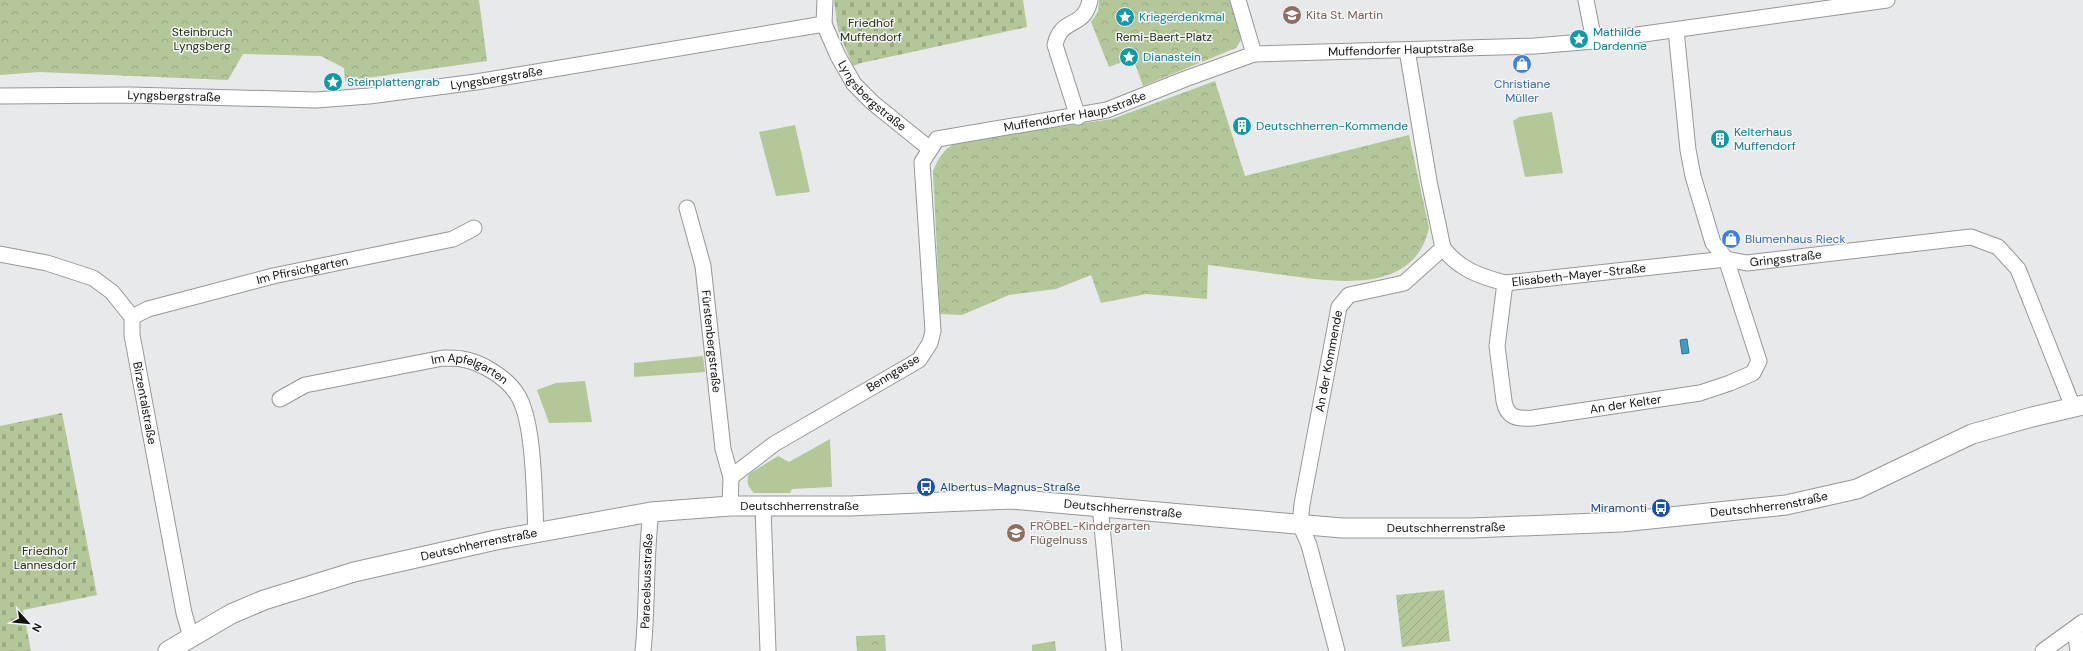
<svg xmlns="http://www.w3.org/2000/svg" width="2083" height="651" font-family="'DM Sans',sans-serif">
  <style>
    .grass { fill: #b3c799 }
    .cemetery { fill: url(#cemetery-stones) }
    .park { fill: url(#park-crowns) }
    .garden { fill: url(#garden-furrows) }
    .water { fill: #429bc3; stroke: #33728e }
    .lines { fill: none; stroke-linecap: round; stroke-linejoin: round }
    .minor-casing { stroke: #969798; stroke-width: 17 }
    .tertiary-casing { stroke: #969798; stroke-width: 21 }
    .minor { stroke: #fff; stroke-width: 15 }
    .tertiary { stroke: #fff; stroke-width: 19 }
    .labels { text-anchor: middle; stroke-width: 3; stroke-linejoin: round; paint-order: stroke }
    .education-label { font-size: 12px; fill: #785e54; stroke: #f6f7f8; text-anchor: start }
    .culture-label { font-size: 12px; fill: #0d838f; stroke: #f6f7f8; text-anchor: start }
    .park-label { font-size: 12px; fill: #232e0f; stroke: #f6f7f8 }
    .street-label { font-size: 12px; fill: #111; stroke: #f6f7f8 }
    .shop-label { font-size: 12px; fill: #366cbe; stroke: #f6f7f8 }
    .transit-label { font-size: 12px; fill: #164399; stroke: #f6f7f8; text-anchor: start }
  </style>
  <defs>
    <pattern id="cemetery-stones" width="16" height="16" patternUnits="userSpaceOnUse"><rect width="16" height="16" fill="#b3c799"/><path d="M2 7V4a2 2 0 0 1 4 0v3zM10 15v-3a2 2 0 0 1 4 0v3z" fill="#99aa83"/></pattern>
    <pattern id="park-crowns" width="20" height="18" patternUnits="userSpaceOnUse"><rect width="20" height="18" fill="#b3c799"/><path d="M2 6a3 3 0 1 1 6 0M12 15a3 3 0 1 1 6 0" fill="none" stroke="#99aa83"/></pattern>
    <pattern id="garden-furrows" width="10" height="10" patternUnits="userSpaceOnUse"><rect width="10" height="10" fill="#b3c799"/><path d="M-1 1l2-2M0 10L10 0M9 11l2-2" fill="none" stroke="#99aa83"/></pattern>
  </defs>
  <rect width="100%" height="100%" fill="#e8e9ea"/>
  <g class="grass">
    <polygon points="1552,112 1563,173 1525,177 1513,121 1519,117"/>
    <polygon points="795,125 810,192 776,196 759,132"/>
    <polygon points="703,356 705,372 634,377 634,363"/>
    <polygon points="585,381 592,422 549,423 537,390 556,383"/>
    <path d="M830,439L832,487L792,489L790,493H754C748,487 746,482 749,474L778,456L789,462Z"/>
  </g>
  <g class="cemetery">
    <polygon points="834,0 1023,0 1027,27 861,63 853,66 838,30"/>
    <polygon points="62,413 97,595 23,610 31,651 0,651 0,426"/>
  </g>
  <g class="park">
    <polygon points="0,0 479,0 487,61 345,81 344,68 321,56 243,54 228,80 39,72 0,75"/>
    <polygon points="1099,0 1230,0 1241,40 1236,48 1143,86 1133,58 1109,67 1091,22 1098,12"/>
    <path d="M1215,81L1245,176L1409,135L1429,228C1414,295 1336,282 1284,275C1259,272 1234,268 1208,265L1207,299L1146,294L1101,303L1091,275L1056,289L1009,295L962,315L940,314L933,171C939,157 944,149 957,142L1112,119Z"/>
    <polygon points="885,635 886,651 857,651 856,636"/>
    <polygon points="1055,641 1056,651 1032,651 1032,645"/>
  </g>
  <polygon class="garden" points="1444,590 1450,641 1402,647 1396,595"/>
  <polygon class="water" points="1687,339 1689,353 1682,354 1680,340"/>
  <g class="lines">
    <defs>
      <g id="minor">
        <path id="s1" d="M825,0L824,24L838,56L854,84L873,103L930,149"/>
        <polyline points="1238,0 1254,54"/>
        <polyline points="1586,0 1594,41"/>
        <path id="s2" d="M1676,30L1688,150L1693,176L1713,243L1726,259L1747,263L1971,237L1998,247L2018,269L2073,407"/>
        <path id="s3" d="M0,96L130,95L316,100L369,96L476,82L824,24"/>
        <path d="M1078,117L1055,45C1061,16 1084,30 1090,0"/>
        <path id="s4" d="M687,208L703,266L723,449L731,477"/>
        <path id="s5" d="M1443,248C1459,269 1479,276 1505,283L1726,259"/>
        <path id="s6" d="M0,254L47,263L93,278L112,292L132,317V335L184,613L191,637"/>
        <path id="s7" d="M1505,283L1497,346L1504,401C1507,418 1517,419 1533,418L1700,393L1730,383L1753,373L1759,361L1726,259"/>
        <path id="s8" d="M132,317L148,309L273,276L453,239L474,228"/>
        <path id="s9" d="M280,399L305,385L443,358C449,358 456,358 462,359C481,362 506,377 517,394C535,421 534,498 536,532"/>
        <polyline points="1100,505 1114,651"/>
        <path id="s10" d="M730,506L731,477L774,444L919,360L930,343L933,331L922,162L937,139L1107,110L1185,79L1254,54L1535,46L1594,41L1887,0"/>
        <polyline points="763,507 768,651"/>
        <polyline points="2075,630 2078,651"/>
        <path id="s11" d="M643,651C648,605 645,558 651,512"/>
        <path id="s12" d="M1337,651L1309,545L1300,524L1302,504L1339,307L1349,295L1404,283L1443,248L1429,181L1407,50"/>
        <polyline points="2043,651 2083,622"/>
      </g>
      <g id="tertiary">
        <path id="s13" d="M168,651L231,614L264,600L354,572L496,540L651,512L730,506H850L1011,499L1342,528H1472L1621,522L1786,505L1857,489L1972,434L2032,417L2083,405"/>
      </g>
    </defs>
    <use href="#minor" class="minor-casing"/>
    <use href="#tertiary" class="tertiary-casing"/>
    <use href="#minor" class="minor"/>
    <use href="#tertiary" class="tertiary"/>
  </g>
  <defs>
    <symbol id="school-disc" viewBox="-11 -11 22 22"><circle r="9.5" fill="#8d6e63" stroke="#f6f7f8"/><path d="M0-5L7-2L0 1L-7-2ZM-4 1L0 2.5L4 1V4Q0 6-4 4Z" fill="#fff"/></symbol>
    <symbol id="sight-disc" viewBox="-11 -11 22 22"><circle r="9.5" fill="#0f9aa8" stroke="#f6f7f8"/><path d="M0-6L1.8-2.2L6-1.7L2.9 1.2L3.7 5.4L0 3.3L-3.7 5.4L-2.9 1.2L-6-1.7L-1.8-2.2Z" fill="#fff"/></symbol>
    <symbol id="shop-disc" viewBox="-11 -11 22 22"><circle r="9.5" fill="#3f7fe0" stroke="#f6f7f8"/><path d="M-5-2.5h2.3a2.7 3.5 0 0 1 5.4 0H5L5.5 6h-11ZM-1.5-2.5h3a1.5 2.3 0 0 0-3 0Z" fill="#fff"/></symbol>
    <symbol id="building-disc" viewBox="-11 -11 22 22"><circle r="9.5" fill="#0f9aa8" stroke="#f6f7f8"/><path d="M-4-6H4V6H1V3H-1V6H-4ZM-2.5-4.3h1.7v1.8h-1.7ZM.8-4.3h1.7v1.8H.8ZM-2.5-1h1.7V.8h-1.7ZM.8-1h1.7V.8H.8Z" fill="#fff"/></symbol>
    <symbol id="bus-disc" viewBox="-11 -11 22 22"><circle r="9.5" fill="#1a4fb4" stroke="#f6f7f8"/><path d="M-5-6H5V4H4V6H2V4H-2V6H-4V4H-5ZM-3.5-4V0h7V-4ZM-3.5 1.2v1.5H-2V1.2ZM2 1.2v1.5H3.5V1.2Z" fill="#fff"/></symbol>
  </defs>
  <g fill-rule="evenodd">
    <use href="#school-disc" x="1281" y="4" width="22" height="22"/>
    <use href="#sight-disc" x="1114" y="6" width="22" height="22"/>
    <use href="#sight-disc" x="1568" y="28" width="22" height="22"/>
    <use href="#sight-disc" x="1118" y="46" width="22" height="22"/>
    <use href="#shop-disc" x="1511" y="53" width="22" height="22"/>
    <use href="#sight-disc" x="322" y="71" width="22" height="22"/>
    <use href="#building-disc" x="1231" y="115" width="22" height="22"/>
    <use href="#building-disc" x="1709" y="128" width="22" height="22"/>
    <use href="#shop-disc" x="1720" y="228" width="22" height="22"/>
    <use href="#bus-disc" x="915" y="476" width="22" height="22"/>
    <use href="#bus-disc" x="1650" y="497" width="22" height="22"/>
    <use href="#school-disc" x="1005" y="522" width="22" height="22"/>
  </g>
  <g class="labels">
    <g class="education-label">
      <text x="1306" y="19">Kita St. Martin</text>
      <text x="1030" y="530">FRÖBEL-Kindergarten<tspan x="1030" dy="14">Flügelnuss</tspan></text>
    </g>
    <g class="culture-label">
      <text x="1139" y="21">Kriegerdenkmal</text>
      <text x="1593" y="36">Mathilde<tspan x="1593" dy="14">Dardenne</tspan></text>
      <text x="1143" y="61">Dianastein</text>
      <text x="347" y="86">Steinplattengrab</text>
      <text x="1256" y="130">Deutschherren-Kommende</text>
      <text x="1734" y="136">Kelterhaus<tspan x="1734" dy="14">Muffendorf</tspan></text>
    </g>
    <g class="park-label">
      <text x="871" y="27">Friedhof<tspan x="871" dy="14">Muffendorf</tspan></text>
      <text x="202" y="36">Steinbruch<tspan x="202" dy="14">Lyngsberg</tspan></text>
      <text x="1164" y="41">Remi-Baert-Platz</text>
      <text x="45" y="555">Friedhof<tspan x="45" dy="14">Lannesdorf</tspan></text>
    </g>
    <g class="street-label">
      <text dy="4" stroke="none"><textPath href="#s10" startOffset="957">Muffendorfer Hauptstraße</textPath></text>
      <text dy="4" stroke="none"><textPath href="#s3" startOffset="498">Lyngsbergstraße</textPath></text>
      <text dy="4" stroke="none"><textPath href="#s1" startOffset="112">Lyngsbergstraße</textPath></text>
      <text dy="4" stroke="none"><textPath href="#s3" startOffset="174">Lyngsbergstraße</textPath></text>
      <text dy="4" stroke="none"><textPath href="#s10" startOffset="621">Muffendorfer Hauptstraße</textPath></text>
      <text dy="4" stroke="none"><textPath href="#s2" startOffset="298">Gringsstraße</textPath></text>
      <text dy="4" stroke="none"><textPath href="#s8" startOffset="177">Im Pfirsichgarten</textPath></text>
      <text dy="4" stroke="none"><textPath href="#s5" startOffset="147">Elisabeth-Mayer-Straße</textPath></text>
      <text dy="4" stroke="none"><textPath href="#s4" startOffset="136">Fürstenbergstraße</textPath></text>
      <text dy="4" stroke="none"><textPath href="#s12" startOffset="298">An der Kommende</textPath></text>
      <text transform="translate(893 373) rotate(-32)" y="4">Benngasse</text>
      <text dy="4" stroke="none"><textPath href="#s9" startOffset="198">Im Apfelgarten</textPath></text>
      <text dy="4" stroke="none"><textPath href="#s6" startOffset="239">Birzentalstraße</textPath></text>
      <text dy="4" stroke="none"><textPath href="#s7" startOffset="251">An der Kelter</textPath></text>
      <text dy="4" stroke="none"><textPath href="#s13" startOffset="1627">Deutschherrenstraße</textPath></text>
      <text dy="4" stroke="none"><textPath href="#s13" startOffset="655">Deutschherrenstraße</textPath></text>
      <text dy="4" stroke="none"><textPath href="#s13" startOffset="979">Deutschherrenstraße</textPath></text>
      <text dy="4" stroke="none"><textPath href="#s13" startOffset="1303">Deutschherrenstraße</textPath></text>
      <text dy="4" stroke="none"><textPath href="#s13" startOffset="331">Deutschherrenstraße</textPath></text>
      <text dy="4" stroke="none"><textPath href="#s11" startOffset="70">Paracelsusstraße</textPath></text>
    </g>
    <g class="shop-label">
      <text x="1522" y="88">Christiane<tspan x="1522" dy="14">Müller</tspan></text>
      <text x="1745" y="243" text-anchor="start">Blumenhaus Rieck</text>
    </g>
    <g class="transit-label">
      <text x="940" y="491">Albertus-Magnus-Straße</text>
      <text x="1647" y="512" text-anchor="end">Miramonti</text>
    </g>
  </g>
  <g transform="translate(28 623) rotate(117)" stroke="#f6f7f8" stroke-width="3" paint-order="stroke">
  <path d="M0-3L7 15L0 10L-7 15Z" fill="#111111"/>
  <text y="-6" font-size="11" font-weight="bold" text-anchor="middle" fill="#111111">N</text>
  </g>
</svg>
